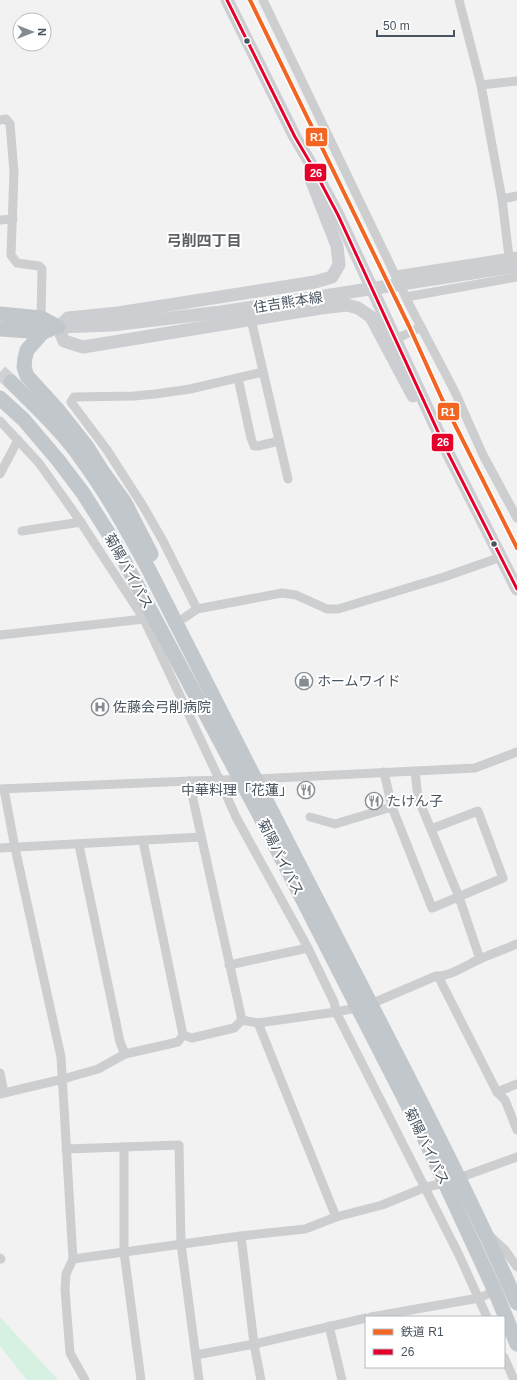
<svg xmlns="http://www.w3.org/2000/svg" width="517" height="1380" font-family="Arial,'Noto Sans JP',sans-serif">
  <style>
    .green { fill: #d6f1e1 }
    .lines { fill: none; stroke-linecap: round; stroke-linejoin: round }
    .trunk-tunnel { stroke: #d0d2d5; stroke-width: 15; stroke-dasharray: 15 8; stroke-linecap: butt }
    .minor { stroke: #ccced0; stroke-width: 9 }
    .secondary { stroke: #ccced2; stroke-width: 13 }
    .trunk { stroke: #c2c7cb; stroke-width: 15 }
    .bus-1-casing { stroke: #fff; stroke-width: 6 }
    .bus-1 { stroke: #e4002b; stroke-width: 3 }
    .rail-1-casing { stroke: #fff; stroke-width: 7 }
    .rail-1 { stroke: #f26522; stroke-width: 4 }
    .bus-dot { fill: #48545f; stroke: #fff; stroke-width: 1.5 }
    .labels { text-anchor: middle; stroke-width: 4; stroke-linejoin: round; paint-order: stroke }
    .street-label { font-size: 14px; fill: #48545f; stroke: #fff }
    .poi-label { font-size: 14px; fill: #48545f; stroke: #fff; text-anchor: start }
    .neighbourhood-label { font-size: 15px; font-weight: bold; fill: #5d6166; stroke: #fff }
    .line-badge { stroke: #fff; stroke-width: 1.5 }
    .badge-label { font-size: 11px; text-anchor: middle; font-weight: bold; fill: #fff }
  </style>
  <rect width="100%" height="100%" fill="#f2f2f2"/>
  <polygon class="green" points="0,1317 58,1380 27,1380 0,1346"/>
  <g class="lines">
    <polyline class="trunk-tunnel" points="0,372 11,382"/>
    <g class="minor">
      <polyline points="263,0 409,304 455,392 483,455 517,518"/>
      <polyline points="459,0 481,85 502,199 509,257 517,274"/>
      <polyline points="481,85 517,81"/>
      <polyline points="0,120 6,119 10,124 14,172 11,255 17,263 39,266 42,269 41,318"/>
      <polyline points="502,199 517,196"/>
      <polyline points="0,220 13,219"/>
      <polyline points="396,275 517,256"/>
      <polyline points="406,297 517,277"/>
      <polyline points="251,319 288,479"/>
      <polyline points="396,339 421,327"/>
      <polyline points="238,378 251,438 254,446 258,446 279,441"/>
      <polyline points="0,421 39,463 59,491 78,518 144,619 220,781 236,817 308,948 334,1002 336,1012 459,1255 487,1317"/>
      <polyline points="0,474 18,440"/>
      <polyline points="22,531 81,522"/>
      <polyline points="197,609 163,541 143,506 107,450 71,402 74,397 134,396 155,394 190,389 263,372"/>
      <polyline points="184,618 197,609 282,593 296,595 327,609 338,609 444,577 501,557"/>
      <polyline points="0,635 144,619"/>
      <polyline points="415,771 418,798 459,897 480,959"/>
      <polyline points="384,772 392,807 432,908 503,878 478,811 431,829"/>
      <polyline points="189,781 242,1020"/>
      <polyline points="0,789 189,781 256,779 475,768 517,752"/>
      <polyline points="4,789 15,848 61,1057 73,1259 66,1274 65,1290 70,1353 85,1380"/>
      <polyline points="310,817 335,824 392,807"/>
      <polyline points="79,845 120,1042 125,1054"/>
      <polyline points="0,848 201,837"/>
      <polyline points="229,965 308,948"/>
      <polyline points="438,976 497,1092 505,1100 517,1130"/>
      <polyline points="258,1023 336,1217"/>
      <path d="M183,1035L192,1038L234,1028L242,1020L258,1023L336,1012L366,1006L436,976C448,978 470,963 482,958C494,953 505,949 517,944"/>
      <polyline points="0,1073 4,1093"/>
      <polyline points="497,1092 517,1084"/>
      <polyline points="0,1094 63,1079 98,1069 125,1054 178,1042 183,1035 143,841"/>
      <polyline points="124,1147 124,1252 141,1380"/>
      <polyline points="66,1149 179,1145 181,1244 199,1380"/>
      <polyline points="241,1236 254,1344 261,1380"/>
      <polyline points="491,1237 505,1250 517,1267"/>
      <polyline points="0,1258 1,1259"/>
      <polyline points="73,1259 241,1236 305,1229 336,1217 382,1205 426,1187 445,1183 517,1157"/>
      <polyline points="371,1317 479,1298 495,1291"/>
      <polyline points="329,1326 342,1380"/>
      <polyline points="196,1355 254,1344 366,1318"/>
      <polyline points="504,1357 514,1380"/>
    </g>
    <g class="secondary">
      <polyline points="227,0 295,137 311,164 338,215 446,449 517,589"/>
      <polyline points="64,322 68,318 118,313 315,282 332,277 339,265 337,246 312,182"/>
      <polyline points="58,327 64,341 83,347 321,308 347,305 358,308 371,317 413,396"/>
      <polyline points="58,327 112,325 221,312 517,266"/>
    </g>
    <g class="trunk">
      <polyline points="0,314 41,318 58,327"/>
      <polyline points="0,329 43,332 49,330"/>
      <polyline points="43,332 27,350 25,358 24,367 27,376 57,409 87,447 102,471 125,503 151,554"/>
      <path d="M11,382C36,407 63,432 83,461C108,495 128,532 148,568C215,700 281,831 349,962C407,1075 466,1187 517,1303"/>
      <polyline points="0,398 24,420 58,460 83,493 114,542 260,816 421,1131 495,1291 517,1344"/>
    </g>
    <defs>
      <polyline id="bus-1" points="227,0 295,137 311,164 338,215 446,449 517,589"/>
    </defs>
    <use href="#bus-1" class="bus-1-casing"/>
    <use href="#bus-1" class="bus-1"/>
    <defs>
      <polyline id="rail-1" points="250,0 409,326 442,399 517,548"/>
    </defs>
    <use href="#rail-1" class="rail-1-casing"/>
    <use href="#rail-1" class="rail-1"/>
  </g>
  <defs>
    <symbol id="shop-ring" viewBox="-11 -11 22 22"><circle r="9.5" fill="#fff" stroke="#848b92" stroke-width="1.5"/><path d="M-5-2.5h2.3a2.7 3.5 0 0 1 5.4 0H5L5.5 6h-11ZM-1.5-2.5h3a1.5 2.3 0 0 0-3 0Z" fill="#848b92"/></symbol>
    <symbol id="hospital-ring" viewBox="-11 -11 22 22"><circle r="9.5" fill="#fff" stroke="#848b92" stroke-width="1.5"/><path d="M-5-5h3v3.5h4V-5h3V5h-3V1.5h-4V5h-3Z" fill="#848b92"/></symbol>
    <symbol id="restaurant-ring" viewBox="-11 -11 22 22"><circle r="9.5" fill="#fff" stroke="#848b92" stroke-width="1.5"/><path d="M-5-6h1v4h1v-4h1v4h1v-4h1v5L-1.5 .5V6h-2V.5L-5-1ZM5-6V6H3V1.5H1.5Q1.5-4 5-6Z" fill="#848b92"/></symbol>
  </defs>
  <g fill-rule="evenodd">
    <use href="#shop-ring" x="294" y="671" width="20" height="20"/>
    <use href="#hospital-ring" x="90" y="697" width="20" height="20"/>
    <use href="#restaurant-ring" x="296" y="780" width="20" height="20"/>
    <use href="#restaurant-ring" x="364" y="791" width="20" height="20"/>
  </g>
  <g class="bus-dot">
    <circle cx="247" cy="41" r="3.5"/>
    <circle cx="494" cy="544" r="3.5"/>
  </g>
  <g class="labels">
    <g class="street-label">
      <text transform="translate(288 302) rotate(-9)" y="5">住吉熊本線</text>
      <text transform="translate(129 571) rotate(61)" y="5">菊陽バイパス</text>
      <text transform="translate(281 857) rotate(63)" y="5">菊陽バイパス</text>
      <text transform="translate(427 1146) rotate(64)" y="5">菊陽バイパス</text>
    </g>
    <g class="poi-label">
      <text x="317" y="686">ホームワイド</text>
      <text x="113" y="712">佐藤会弓削病院</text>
      <text x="293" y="795" text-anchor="end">中華料理「花蓮」</text>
      <text x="387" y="806">たけん子</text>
    </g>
    <g class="neighbourhood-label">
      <text x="204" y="246">弓削四丁目</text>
    </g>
  </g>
  <g class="line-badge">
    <rect x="305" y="127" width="23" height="20" rx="4" fill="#f26522"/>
    <rect x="304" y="163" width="23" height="19" rx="4" fill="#e4002b"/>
    <rect x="437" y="402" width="23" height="19" rx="4" fill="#f26522"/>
    <rect x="431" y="433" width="23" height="19" rx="4" fill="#e4002b"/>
  </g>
  <g class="badge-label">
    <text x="317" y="141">R1</text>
    <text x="316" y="177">26</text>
    <text x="448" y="416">R1</text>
    <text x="443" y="446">26</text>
  </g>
  <rect x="365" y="1316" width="140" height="52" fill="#ffffff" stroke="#b6bbbf"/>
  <rect x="373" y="1329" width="20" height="6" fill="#f26522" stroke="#b6bbbf"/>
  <text x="401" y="1336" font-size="12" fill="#48545f">鉄道 R1</text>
  <rect x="373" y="1349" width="20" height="6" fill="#e4002b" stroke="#b6bbbf"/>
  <text x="401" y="1356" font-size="12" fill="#48545f">26</text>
  <g transform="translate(32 32) rotate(90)"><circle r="19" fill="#ffffff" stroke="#b6bbbf"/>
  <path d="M0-3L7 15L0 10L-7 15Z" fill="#848b92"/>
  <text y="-6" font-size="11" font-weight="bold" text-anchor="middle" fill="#48545f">N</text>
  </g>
  <path d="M377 30v6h77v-6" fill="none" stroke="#48545f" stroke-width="2"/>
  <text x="383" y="30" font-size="12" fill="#48545f" stroke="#ffffff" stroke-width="3" paint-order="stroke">50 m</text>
</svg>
